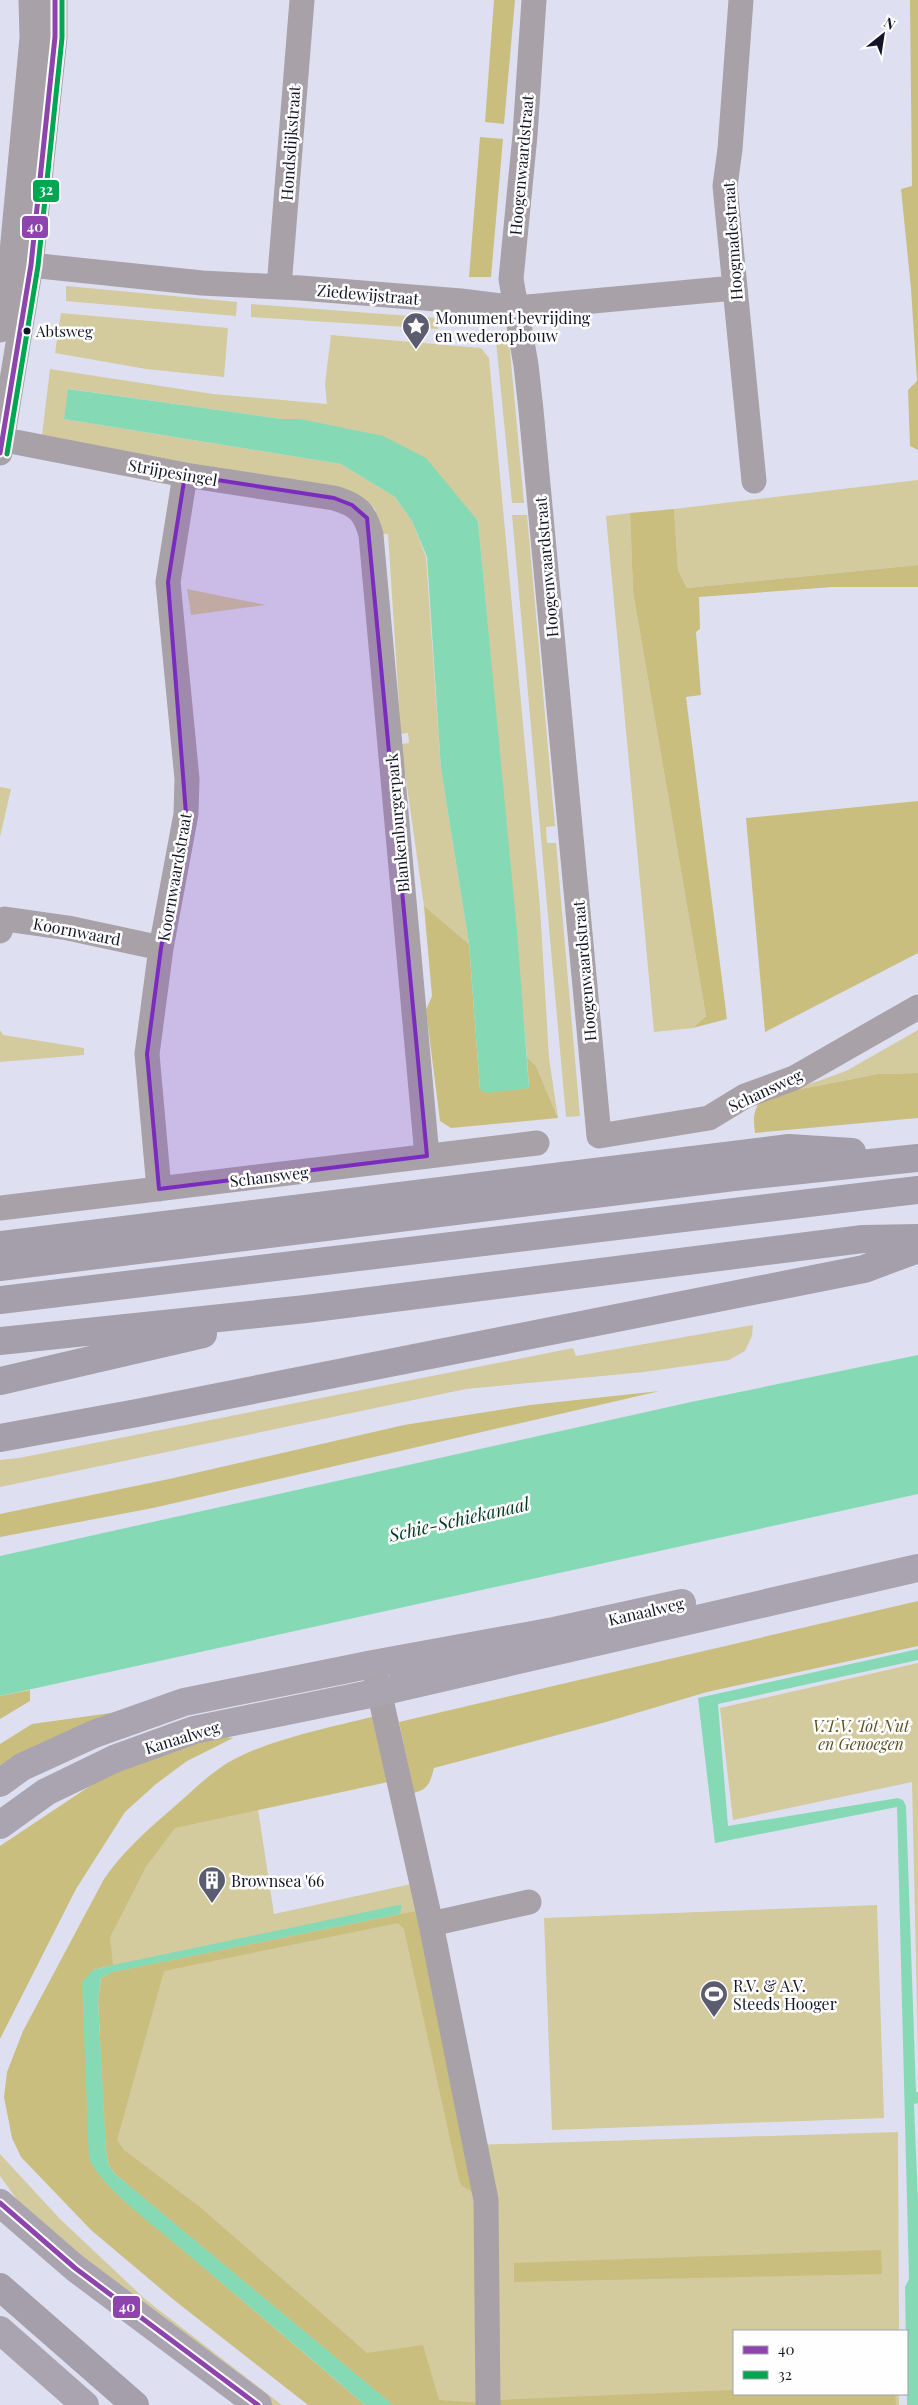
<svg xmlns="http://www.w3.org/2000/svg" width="918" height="2405" viewBox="0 0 918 2405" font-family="'Playfair Display',serif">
  <rect width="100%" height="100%" fill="#dee0f2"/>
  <!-- green -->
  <path fill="#d3ca9d" d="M 66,286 L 237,302 L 236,316 L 66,301 Z
    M 251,304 L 437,318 L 438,329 L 251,317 Z
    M 61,313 L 228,328 L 224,377 L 146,369 L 55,353 Z
    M 331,335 L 481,348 L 489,358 L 540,907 L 549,1058 L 558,1118 L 536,1066 L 527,1057 L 478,520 L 300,419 L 282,419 L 69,389 L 64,419 L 341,464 L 395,497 L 412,521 L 426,557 L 441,769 L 469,944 L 424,906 L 401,744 L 409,743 L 408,733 L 401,734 L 388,534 L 379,534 L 375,509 L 360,495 L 46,440 L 42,435 L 50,369 L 213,394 L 327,404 L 325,384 Z
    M 509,340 L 524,503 L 512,503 L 496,341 Z
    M 918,480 L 918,565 L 687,588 L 678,570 L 674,509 Z
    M 630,513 L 633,592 L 706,1016 L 693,1028 L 654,1032 L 606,516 Z
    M 512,515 L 527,515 L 555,826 L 546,827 L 547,843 L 556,843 L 580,1116 L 566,1117 Z
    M 187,589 L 266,605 L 191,615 Z
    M 0,787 L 11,789 L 0,837 Z
    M 0,1030 L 3,1035 L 84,1048 L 84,1055 L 0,1062 Z
    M 918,1030 L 918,1073 L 878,1074 L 790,1091 L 846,1071 Z
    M 753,1325 L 752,1336 L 745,1351 L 729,1360 L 644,1372 L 466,1389 L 0,1487 L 0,1460 L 19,1458 L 573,1348 L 576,1356 Z
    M 918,1663 L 918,2054 L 912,1782 L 733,1820 L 720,1708 Z
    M 258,1809 L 274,1914 L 416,1883 L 473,2145 L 898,2132 L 899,2331 L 734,2331 L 734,2394 L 899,2394 L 899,2405 L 379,2405 L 134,2199 L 92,2114 L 110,1938 L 146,1867 L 175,1827 Z
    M 877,1905 L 884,2118 L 552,2130 L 544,1918 Z
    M 0,2154 L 60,2219 L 146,2300 L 282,2405 L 269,2405 L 49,2232 L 18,2201 L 0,2176 Z"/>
  <!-- forest -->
  <path fill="#c9be7e" d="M 494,0 L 515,0 L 504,124 L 485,122 Z
    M 910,0 L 918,0 L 918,450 L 910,446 L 908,390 L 917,381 L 911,289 L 901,189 L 912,186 Z
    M 480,137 L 503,139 L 491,277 L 469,277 Z
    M 674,509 L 678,570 L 687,588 L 918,565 L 918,587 L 833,587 L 699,597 L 700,629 L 696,632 L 701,695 L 686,697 L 727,1019 L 693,1028 L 706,1016 L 633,592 L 630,513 Z
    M 918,801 L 918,953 L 765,1032 L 746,818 Z
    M 424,906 L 469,944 L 480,1089 L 529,1088 L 527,1057 L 536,1066 L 558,1118 L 451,1128 L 440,1121 L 426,1010 L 432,996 Z
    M 918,1073 L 918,1118 L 755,1133 C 753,1117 753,1108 765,1096 L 878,1074 Z
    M 660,1391 L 153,1508 L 0,1537 L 0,1514 L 169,1479 L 404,1425 L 530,1405 Z
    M 918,1601 L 918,1646 L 707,1692 L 606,1722 L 434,1768 C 430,1782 429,1789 414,1793 L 399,1722 Z
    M 30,1690 L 30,1701 L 0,1719 L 0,1696 Z
    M 139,1709 L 0,1789 L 0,1744 L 32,1724 Z
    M 379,1715 L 393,1781 L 175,1828 L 146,1867 L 110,1938 L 113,1965 L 93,1970 L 89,2159 L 147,2219 L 365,2405 L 308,2405 L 174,2300 L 91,2230 L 21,2157 L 12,2138 L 4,2097 L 7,2072 L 23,2031 L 104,1879 C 122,1853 144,1833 167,1813 C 185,1798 201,1781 220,1768 C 257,1741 334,1727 379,1715 Z
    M 208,1735 L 233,1738 L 187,1761 L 156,1784 L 125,1812 L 76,1889 L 0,2039 L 0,1846 L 96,1782 L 121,1769 Z
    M 417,1911 L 481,2197 L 462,2186 L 459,2180 L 404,1929 L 398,1923 L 164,1971 L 117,2140 L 124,2150 L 201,2208 L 367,2353 L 423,2345 L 439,2400 L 484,2403 L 484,2405 L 393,2405 L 115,2174 L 108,2164 L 106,2150 L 98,2001 L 101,1978 L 113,1972 Z
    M 881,2250 L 882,2274 L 514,2282 L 514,2263 Z
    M 734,2390 L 734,2394 L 895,2394 L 896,2405 L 499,2405 L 499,2400 Z"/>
  <!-- water -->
  <path fill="#85dab5" d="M 68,389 L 282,419 L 300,419 L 383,436 L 426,458 L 478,521 L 517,931 L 529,1088 L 486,1093 L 480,1089 L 469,944 L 441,769 L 427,557 L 412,521 L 395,497 L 341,464 L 64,419 Z
    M 918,1355 L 918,1494 L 0,1696 L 0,1556 L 691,1402 Z
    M 918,1649 L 918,1660 L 718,1704 L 728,1826 L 898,1798 L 903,1800 L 906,1806 L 916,2092 L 918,2092 L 918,2103 L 914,2104 L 918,2201 L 918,2405 L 907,2405 L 905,2287 L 909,2279 L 897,1807 L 715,1843 L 698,1698 Z
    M 399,1905 L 402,1905 L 400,1914 L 113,1972 L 101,1978 L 98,2001 L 106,2150 L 108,2164 L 115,2174 L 393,2405 L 365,2405 C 303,2352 241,2299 179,2247 C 152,2223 105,2191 89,2159 L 82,1982 L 93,1970 L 113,1965 Z"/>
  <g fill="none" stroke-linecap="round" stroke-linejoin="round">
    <!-- minor -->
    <path stroke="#a8a1a8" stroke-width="25" d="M 534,0 L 525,135 L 511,279 L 526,365 L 531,410 L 599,1136 L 709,1118 L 745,1096 L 794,1078 L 918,1007
      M 741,0 L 730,149 L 725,186 L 754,481
      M 11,263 L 202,283 L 301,288 L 461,301 L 517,308 L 734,288
      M 279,287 L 302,0
      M 0,330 L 11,263 L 32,38 L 31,0
      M 0,439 L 185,475 L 334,498 C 358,505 365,512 371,535 L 427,1156
      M 0,453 L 31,265 L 55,37 L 55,0
      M 0,931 L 5,919 L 68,928 L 161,948
      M 159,1189 L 147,1054 L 161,948 L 186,814 L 187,779 L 168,582 L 185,475
      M 0,1208 L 537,1143
      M 373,1664 L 431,1924 L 529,1902
      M 431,1924 L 486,2200 L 488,2405"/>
    <!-- major -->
    <path stroke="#a9a4af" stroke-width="28" d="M 0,1783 L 22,1767 L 94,1734 L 184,1702 L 373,1664 L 554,1631 L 682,1603
      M 0,1825 L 46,1792 L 114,1759 L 194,1730 L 380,1692 L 918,1568
      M 0,2203 L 75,2268 L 258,2405
      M 0,2330 L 85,2405"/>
    <!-- highway -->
    <path stroke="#a49fab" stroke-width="28" d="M 0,1245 L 789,1148 L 852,1152
      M 0,1267 L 734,1177 L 918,1158
      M 0,1300 L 918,1190
      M 0,1341 L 306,1309 L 863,1239 L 918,1238
      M 0,1381 L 203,1334
      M 0,1438 L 137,1413 L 864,1269 L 918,1249
      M 0,2287 L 135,2405"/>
    <!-- bus-1 casing -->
    <g stroke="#fefefe" stroke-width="9">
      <path id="bus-1" d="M 0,453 L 31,265 L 55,37 L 55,0
        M 0,2203 L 75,2268 L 258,2405"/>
    </g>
    <!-- bus-2 casing -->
    <g stroke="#fefefe" stroke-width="9">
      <path id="bus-2" d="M 7,454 L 38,266 L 62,38 L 62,0"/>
    </g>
    <!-- bus-1 -->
    <use href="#bus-1" stroke="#8e44ad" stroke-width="5"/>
    <!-- bus-2 -->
    <use href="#bus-2" stroke="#00a651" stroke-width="5"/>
  </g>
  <!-- marked area -->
  <path fill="#7b2cbf" fill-opacity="0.2" stroke="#7b2cbf" stroke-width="4" stroke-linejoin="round" d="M 185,475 L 334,498 L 352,505 L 367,518 L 427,1156 L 159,1189 L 147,1054 L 161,948 L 186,814 L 168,582 Z"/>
  <!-- icons -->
  <defs>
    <g id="sight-pin" transform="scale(1.4375)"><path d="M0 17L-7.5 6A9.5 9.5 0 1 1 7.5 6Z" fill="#5b5c6f" stroke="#fefefe"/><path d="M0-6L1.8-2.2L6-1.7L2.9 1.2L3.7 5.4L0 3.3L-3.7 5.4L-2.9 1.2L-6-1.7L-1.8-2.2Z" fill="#fff"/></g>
    <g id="building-pin" transform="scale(1.4375)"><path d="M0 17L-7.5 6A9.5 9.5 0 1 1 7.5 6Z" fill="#5b5c6f" stroke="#fefefe"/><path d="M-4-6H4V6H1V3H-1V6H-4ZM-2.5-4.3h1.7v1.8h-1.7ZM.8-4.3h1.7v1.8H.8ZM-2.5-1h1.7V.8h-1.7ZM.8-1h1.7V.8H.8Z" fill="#fff"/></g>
    <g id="stadium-pin" transform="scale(1.4375)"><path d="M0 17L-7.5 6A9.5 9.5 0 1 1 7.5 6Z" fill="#5b5c6f" stroke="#fefefe"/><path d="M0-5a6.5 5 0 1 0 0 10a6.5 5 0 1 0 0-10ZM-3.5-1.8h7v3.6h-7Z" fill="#fff"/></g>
  </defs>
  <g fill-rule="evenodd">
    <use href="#sight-pin" x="416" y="326"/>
    <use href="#building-pin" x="212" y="1880"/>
    <use href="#stadium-pin" x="714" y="1994"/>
  </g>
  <!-- markers -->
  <circle fill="#141528" stroke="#fefefe" stroke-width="2" cx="27" cy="331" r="4.5"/>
  <g text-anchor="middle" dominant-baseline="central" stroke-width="5" stroke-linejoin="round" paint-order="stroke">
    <!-- bus labels -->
    <g font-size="15" fill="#141528" stroke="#fefefe" text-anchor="start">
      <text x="36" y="331">Abtsweg</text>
    </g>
    <!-- street labels -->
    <g font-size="16" fill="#141528" stroke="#fefefe">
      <text transform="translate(290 143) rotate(-86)">Hondsdijkstraat</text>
      <text transform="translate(521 165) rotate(-85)">Hoogenwaardstraat</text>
      <text transform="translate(732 241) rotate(-94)">Hoogmadestraat</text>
      <text transform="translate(368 294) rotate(5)">Ziedewijstraat</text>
      <text transform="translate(173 472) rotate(10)">Strijpesingel</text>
      <text transform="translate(546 567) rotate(-95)">Hoogenwaardstraat</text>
      <text transform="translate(397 823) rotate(-95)">Blankenburgerpark</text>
      <text transform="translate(174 877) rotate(-80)">Koornwaardstraat</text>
      <text transform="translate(77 931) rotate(11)">Koornwaard</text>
      <text transform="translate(584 971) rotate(-95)">Hoogenwaardstraat</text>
      <text transform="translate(765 1090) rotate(-25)">Schansweg</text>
      <text transform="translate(269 1176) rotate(-7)">Schansweg</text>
      <text transform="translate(646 1611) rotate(-13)">Kanaalweg</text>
      <text transform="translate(182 1737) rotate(-17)">Kanaalweg</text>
    </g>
    <!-- poi labels -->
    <g font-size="16" fill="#141528" stroke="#fefefe" text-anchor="start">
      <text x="435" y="317">Monument bevrijding<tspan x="435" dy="18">en wederopbouw</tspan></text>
      <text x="231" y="1880">Brownsea '66</text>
      <text x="733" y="1985">R.V. &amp; A.V.<tspan x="733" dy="18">Steeds Hooger</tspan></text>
    </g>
    <!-- park labels -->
    <g font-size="16" font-style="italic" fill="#5b5222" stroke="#fefefe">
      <text x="861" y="1725">V.T.V. Tot Nut<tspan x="861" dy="18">en Genoegen</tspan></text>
    </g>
    <!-- water labels -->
    <g font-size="18" font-style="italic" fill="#013821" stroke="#fefefe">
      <text transform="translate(459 1519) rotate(-13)">Schie-Schiekanaal</text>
    </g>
  </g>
  <g stroke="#fefefe" stroke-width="2">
    <rect x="32" y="179" width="28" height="24" rx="5" fill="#00a651"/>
    <rect x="21" y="215" width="28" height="24" rx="5" fill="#8e44ad"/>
    <rect x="112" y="2295" width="29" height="24" rx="5" fill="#8e44ad"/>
  </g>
  <g font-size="14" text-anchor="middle" font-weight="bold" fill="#fff">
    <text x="46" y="195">32</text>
    <text x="35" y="232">40</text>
    <text x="127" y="2312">40</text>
  </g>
  <!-- legend -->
  <rect x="733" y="2330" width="175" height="65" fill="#fefefe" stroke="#a0a1a8"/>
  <rect x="743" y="2346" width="25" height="8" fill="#8e44ad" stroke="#a0a1a8"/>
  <text x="778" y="2355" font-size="15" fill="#141528">40</text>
  <rect x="743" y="2371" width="25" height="8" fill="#00a651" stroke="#a0a1a8"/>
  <text x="778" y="2380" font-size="15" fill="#141528">32</text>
  <!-- north arrow -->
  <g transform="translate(883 35) rotate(30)" stroke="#fefefe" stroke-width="4" paint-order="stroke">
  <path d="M0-4L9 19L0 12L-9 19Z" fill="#141528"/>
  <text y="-8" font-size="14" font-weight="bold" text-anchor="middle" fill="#141528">N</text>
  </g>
</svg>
